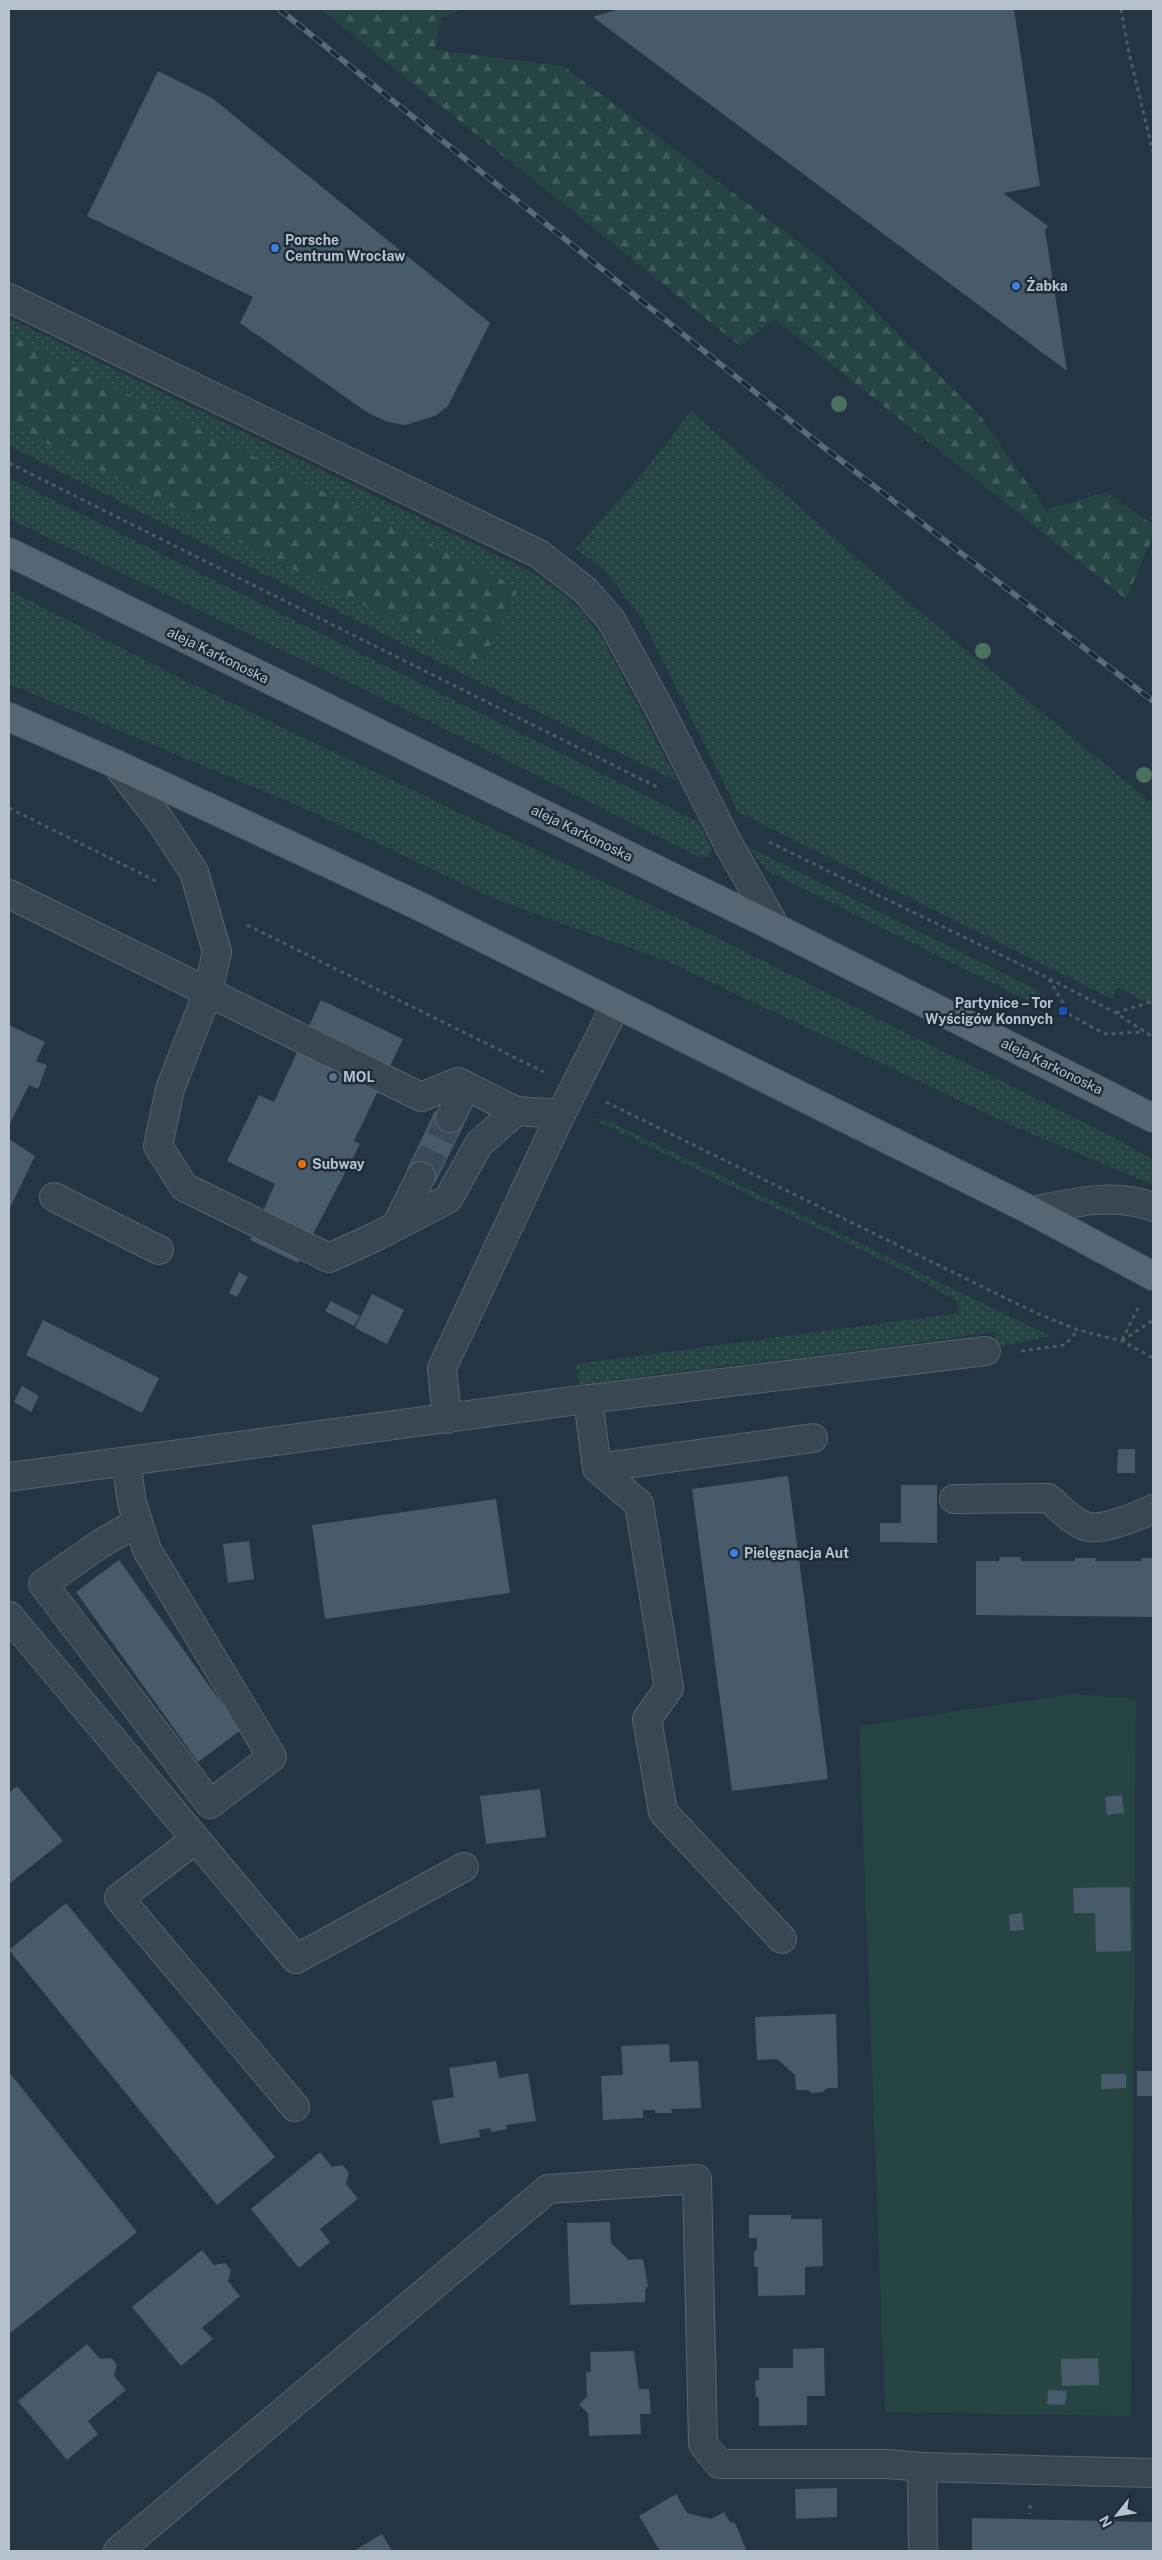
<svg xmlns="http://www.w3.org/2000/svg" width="1162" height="2560" viewBox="0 0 1162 2560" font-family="'Public Sans',sans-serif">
  <defs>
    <pattern id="grass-dots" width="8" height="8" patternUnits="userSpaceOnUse" patternTransform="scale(1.25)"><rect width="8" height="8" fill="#264444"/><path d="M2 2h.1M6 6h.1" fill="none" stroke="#435d5e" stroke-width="1.8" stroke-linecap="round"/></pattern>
    <pattern id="forest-firs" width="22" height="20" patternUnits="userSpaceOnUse" patternTransform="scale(1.25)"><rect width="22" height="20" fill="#264444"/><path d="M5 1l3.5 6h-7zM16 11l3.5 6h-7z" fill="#435d5e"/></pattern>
  </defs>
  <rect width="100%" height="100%" fill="#243544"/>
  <!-- grass -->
  <path fill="url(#grass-dots)" d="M 9,318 L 533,573 L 564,595 L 584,614 L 602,638 L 678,782 L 9,446 Z
    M 691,411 L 876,575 L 1153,804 L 1153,1006 L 1117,987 L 1112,999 L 738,812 L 643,621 L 607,573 L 576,549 L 646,469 Z
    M 9,478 L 698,822 L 712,849 L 708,857 L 701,858 L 413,713 L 9,519 Z
    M 9,590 L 178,677 L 682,920 L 1109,1135 L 1153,1159 L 1153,1185 L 1006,1123 L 669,962 L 492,898 L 315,813 L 9,684 Z
    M 747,846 L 1039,991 L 1043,1008 L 768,871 Z
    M 591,1118 L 611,1122 L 1050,1336 L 998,1347 L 994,1332 C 856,1353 717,1365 579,1385 L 576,1364 L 959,1313 L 956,1301 L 900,1269 Z"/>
  <!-- forest -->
  <path fill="url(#forest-firs)" d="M 320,9 L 463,9 L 441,18 L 435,50 L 563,66 L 826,262 L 981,417 L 1046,510 L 1107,492 L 1153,525 L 1153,536 L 1126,599 L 774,319 L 740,346 Z
    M 9,335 L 519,588 L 480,665 L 9,424 Z"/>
  <!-- garden -->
  <path fill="#264444" d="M 1072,1694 L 1136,1699 L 1131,2416 L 885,2412 L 859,1726 Z"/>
  <!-- building -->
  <path fill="#485b6a" d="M 619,9 L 1014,9 L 1040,186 L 1003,193 L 1048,226 L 1045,230 L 1067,371 L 593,17 Z
    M 158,71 L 212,98 L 490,323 L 448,406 L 435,416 L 405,425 L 388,422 L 368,413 L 240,323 L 253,297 L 87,216 Z
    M 321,1000 L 403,1039 L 354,1141 L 360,1144 L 298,1263 L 250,1240 L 275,1184 L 227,1161 L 259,1095 L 274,1102 Z
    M 9,1025 L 45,1042 L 36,1061 L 47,1065 L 38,1089 L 29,1085 L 9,1126 Z
    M 435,1111 L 464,1125 L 435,1183 L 407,1169 Z
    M 9,1139 L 35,1156 L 9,1210 Z
    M 239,1272 L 248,1277 L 237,1297 L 229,1293 Z
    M 372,1294 L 404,1310 L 387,1344 L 355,1328 Z
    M 331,1301 L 360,1316 L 354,1326 L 325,1311 Z
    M 43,1320 L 159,1378 L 142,1413 L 26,1355 Z
    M 22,1386 L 39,1396 L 31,1412 L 14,1402 Z
    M 1118,1449 L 1135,1449 L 1135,1473 L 1117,1473 Z
    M 788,1476 L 828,1779 L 732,1791 L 692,1489 Z
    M 901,1485 L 937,1485 L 937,1543 L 880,1542 L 880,1523 L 901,1523 Z
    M 496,1499 L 510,1593 L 325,1619 L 312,1525 Z
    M 249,1541 L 254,1579 L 228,1583 L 223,1544 Z
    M 1000,1557 L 1021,1557 L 1021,1561 L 1075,1561 L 1075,1558 L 1096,1558 L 1095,1561 L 1141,1561 L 1141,1558 L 1153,1558 L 1153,1617 L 976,1615 L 976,1561 L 999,1561 Z
    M 119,1560 L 241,1730 L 198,1762 L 76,1592 Z
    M 17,1786 L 63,1841 L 9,1884 L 9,1793 Z
    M 540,1789 L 546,1837 L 486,1844 L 480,1796 Z
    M 1122,1795 L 1124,1813 L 1107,1815 L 1105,1797 Z
    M 1130,1887 L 1131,1951 L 1096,1952 L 1095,1913 L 1074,1913 L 1073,1888 Z
    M 66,1903 L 275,2157 L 217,2205 L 9,1950 Z
    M 1022,1913 L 1024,1930 L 1010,1931 L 1009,1915 Z
    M 836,2014 L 838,2088 L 827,2088 L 823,2092 L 811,2093 L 808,2090 L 796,2090 L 795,2075 L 777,2059 L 757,2060 L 755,2017 Z
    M 669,2044 L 670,2062 L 698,2061 L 701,2108 L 671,2109 L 672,2113 L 655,2113 L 655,2110 L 643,2110 L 643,2118 L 603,2120 L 601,2076 L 623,2075 L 621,2046 Z
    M 496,2061 L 499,2078 L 528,2073 L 536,2121 L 506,2125 L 507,2129 L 491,2132 L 490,2128 L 479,2130 L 480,2137 L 440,2144 L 432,2101 L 454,2097 L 449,2068 Z
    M 1137,2071 L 1153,2071 L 1153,2096 L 1137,2096 Z
    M 9,2072 L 137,2232 L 9,2334 Z
    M 1101,2074 L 1126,2074 L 1126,2088 L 1101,2089 Z
    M 320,2152 L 332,2167 L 343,2165 L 349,2173 L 346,2184 L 358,2199 L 320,2229 L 330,2242 L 299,2268 L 251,2209 Z
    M 749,2215 L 791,2215 L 791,2219 L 822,2219 L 823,2266 L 805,2267 L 805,2295 L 758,2296 L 758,2267 L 754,2267 L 754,2251 L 757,2250 L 757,2238 L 749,2238 Z
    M 610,2222 L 611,2243 L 629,2260 L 643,2259 L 648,2286 L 645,2290 L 645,2302 L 570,2305 L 567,2223 Z
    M 202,2250 L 214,2265 L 225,2263 L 231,2270 L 228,2281 L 240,2296 L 202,2328 L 213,2339 L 181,2366 L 132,2307 Z
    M 87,2344 L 100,2359 L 112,2358 L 117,2365 L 114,2376 L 126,2390 L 88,2421 L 98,2434 L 67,2460 L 18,2401 Z
    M 824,2348 L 825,2396 L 807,2396 L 807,2425 L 759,2426 L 759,2397 L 756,2397 L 755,2381 L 759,2380 L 759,2368 L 793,2368 L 793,2349 Z
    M 634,2351 L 639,2389 L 649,2389 L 651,2414 L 640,2414 L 641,2434 L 589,2436 L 588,2413 L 579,2405 L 587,2396 L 586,2372 L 591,2372 L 590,2352 Z
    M 1098,2358 L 1099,2385 L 1062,2386 L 1061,2359 Z
    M 1048,2390 L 1067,2391 L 1065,2405 L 1047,2404 Z
    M 837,2488 L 837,2517 L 796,2519 L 795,2489 Z
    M 676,2494 L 687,2513 L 711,2519 L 724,2512 L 730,2522 L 735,2523 L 746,2549 L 742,2551 L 660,2551 L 639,2516 Z
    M 972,2518 L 1153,2522 L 1153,2551 L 972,2551 Z
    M 382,2534 L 392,2551 L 354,2551 Z"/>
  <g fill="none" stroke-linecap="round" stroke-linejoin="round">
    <!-- minor-tunnel -->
    <path stroke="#3a4a59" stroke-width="28" stroke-dasharray="28 14" stroke-linecap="butt" d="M 421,1176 L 450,1118"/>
    <!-- minor casing -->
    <g stroke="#576470" stroke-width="30">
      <path id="minor" d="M 9,298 L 539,554 L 585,590 L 611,620 L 658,706 L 730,847 L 776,928
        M 116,764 L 159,819 L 194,872 L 217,952 L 208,992 L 170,1089 L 158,1146 L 184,1187 L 329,1258 L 375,1237 L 448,1199 L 479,1144 L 516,1111 L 561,1114
        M 9,894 L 421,1097 L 458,1082 L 516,1111
        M 450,1118 L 466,1086
        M 54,1197 L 159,1250
        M 1032,1211 C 1073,1203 1112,1192 1153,1207
        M 397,1224 L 421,1176
        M 588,1399 L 597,1468 L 639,1504 L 669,1688 L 647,1719 L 663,1812 L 782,1939
        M 447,1419 L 442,1368 L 561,1114 L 616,1005
        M 126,1461 L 132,1503 L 147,1550 L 272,1757 L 210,1804 L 43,1584 L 100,1544 L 138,1522
        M 597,1468 L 813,1438
        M 9,1477 L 564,1402 L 986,1351
        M 954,1499 L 1048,1498 C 1059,1507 1071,1521 1085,1526 C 1101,1532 1138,1516 1153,1509
        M 9,1616 L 296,1959 L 464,1867
        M 196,1839 L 119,1898 L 295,2107
        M 118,2551 L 548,2189 L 697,2179 L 703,2444 L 719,2464 L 888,2464 L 922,2467
        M 923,2551 L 922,2467 L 1153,2473"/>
    </g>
    <!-- major casing -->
    <g stroke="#42505c" stroke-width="30">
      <path id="major" d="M 9,552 L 776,928 L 1153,1118
        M 9,717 L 116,764 L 417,905 L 1032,1211 L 1153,1276"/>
    </g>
    <!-- path -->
    <path stroke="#456060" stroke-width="3" stroke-dasharray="4 4" stroke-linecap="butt" d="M 1121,9 L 1129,53 L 1153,152
      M 9,463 L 659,788
      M 9,808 L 156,881
      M 769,842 L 1048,978 L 1116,1013 L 1153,1037
      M 247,925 L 544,1072
      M 1049,979 L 1070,1015 L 1105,1034 L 1144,1032
      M 1116,1013 L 1153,1001
      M 606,1102 L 1036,1313 L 1078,1330 L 1122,1341 L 1153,1358
      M 1122,1340 L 1138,1308
      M 1122,1341 L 1153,1320
      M 1021,1351 L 1065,1345 L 1078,1330
      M 1030,2505 L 1030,2514"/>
    <!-- minor -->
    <use href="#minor" stroke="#394753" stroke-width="28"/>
    <!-- major -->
    <use href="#major" stroke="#576673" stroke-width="28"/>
    <!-- rail casing -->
    <g stroke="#5a6b7a" stroke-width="5.5">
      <path id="rail" d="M 279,9 L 817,442 L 1153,701"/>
    </g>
    <!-- rail -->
    <use href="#rail" stroke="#1d2c38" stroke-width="4" stroke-dasharray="11" stroke-linecap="butt"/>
  </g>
  <!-- trees -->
  <g fill="#4b705d">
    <circle cx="839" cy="404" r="8"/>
    <circle cx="983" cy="651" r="8"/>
    <circle cx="1144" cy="775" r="8"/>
  </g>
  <!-- markers -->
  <g fill="#3f7fe0" stroke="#1d2c38" stroke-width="2">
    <circle cx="275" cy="248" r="5"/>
    <circle cx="1016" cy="286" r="5"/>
    <circle cx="734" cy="1553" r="5"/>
  </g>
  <rect fill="#1a4fb4" stroke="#1d2c38" stroke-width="2" x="1058" y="1006" width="10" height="10" rx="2.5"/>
  <circle fill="#5c6f8a" stroke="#1d2c38" stroke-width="2" cx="333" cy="1077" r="5"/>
  <circle fill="#e8710a" stroke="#1d2c38" stroke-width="2" cx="302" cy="1164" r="5"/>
  <g text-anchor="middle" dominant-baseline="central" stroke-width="5" stroke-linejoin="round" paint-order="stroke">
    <!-- poi labels -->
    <g font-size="14" font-weight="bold" fill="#b6c1cd" stroke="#1d2c38" text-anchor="start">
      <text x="285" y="240">Porsche<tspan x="285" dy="16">Centrum Wrocław</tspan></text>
      <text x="1026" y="286">Żabka</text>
      <text x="1053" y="1003" text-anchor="end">Partynice – Tor<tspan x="1053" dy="16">Wyścigów Konnych</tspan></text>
      <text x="343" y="1077">MOL</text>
      <text x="312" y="1164">Subway</text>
      <text x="744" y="1553">Pielęgnacja Aut</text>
    </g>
    <!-- street labels -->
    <g font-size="14" fill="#b6c1cd" stroke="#1d2c38">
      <text transform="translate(218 655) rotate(26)">aleja Karkonoska</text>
      <text transform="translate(582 833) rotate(26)">aleja Karkonoska</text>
      <text transform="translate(1052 1066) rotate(26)">aleja Karkonoska</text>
    </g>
  </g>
  <!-- border -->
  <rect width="1162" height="2560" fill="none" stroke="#b6c1cd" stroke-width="20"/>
  <!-- north arrow -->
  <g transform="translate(1117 2515) rotate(240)" stroke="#1d2c38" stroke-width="4" paint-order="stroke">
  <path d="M0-4L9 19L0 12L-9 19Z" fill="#b6c1cd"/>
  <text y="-8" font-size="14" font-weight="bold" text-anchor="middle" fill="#b6c1cd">N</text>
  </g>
</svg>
